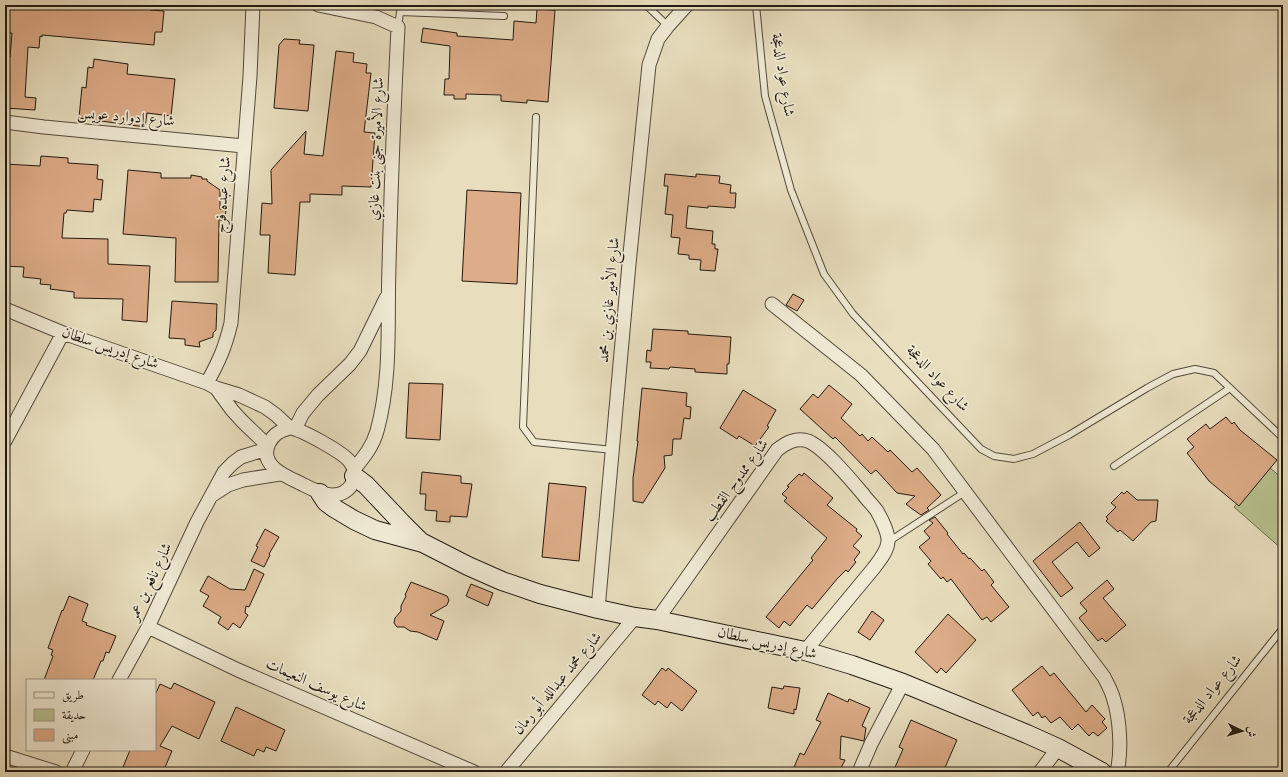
<svg xmlns="http://www.w3.org/2000/svg" width="1288" height="777" viewBox="0 0 1288 777" font-family="'Old Standard TT',Amiri,serif">
  <rect width="100%" height="100%" fill="#e8debe"/>
  <filter id="stains"><feTurbulence type="fractalNoise" baseFrequency=".005" numOctaves="4"/><feColorMatrix values="0 0 0 0 .2 0 0 0 0 .09 0 0 0 0 .02 0 0 0 .5 -.17"/></filter>
  <radialGradient id="worn" r=".72"><stop offset=".6" stop-color="#630" stop-opacity="0"/><stop offset="1" stop-color="#630" stop-opacity=".3"/></radialGradient>
  <!-- green -->
  <path fill="#b8c190" stroke="#6c6d50" d="M 1269,467 L 1283,479 L 1283,550 L 1234,507 Z"/>
  <!-- building -->
  <path fill="#ddac88" stroke="#211910" d="M 5,5 L 150,5 L 150,10 L 164,11 L 162,32 L 155,32 L 154,45 L 42,35 L 42,37 L 40,36 L 39,48 L 28,47 L 25,97 L 36,98 L 35,110 L 5,108 L 5,57 L 10,57 L 12,33 L 5,33 Z
    M 537,9 L 555,10 L 548,102 L 527,100 L 527,103 L 501,101 L 501,95 L 466,94 L 466,99 L 454,99 L 454,95 L 444,95 L 445,79 L 449,79 L 450,46 L 421,42 L 423,28 L 457,33 L 457,36 L 513,40 L 514,21 L 536,23 Z
    M 284,39 L 300,40 L 299,44 L 314,45 L 308,111 L 274,108 L 279,45 Z
    M 336,51 L 354,53 L 353,62 L 367,64 L 366,73 L 371,73 L 364,132 L 375,133 L 371,187 L 342,186 L 342,195 L 310,194 L 310,202 L 300,202 L 295,275 L 268,273 L 270,235 L 260,235 L 262,203 L 272,204 L 271,170 L 306,131 L 304,154 L 323,156 Z
    M 94,59 L 128,64 L 127,74 L 175,79 L 171,116 L 147,113 L 145,127 L 79,118 L 82,87 L 86,88 L 88,67 L 93,68 Z
    M 41,156 L 68,158 L 68,163 L 98,165 L 97,179 L 103,180 L 101,200 L 94,199 L 93,212 L 67,210 L 66,213 L 64,213 L 62,238 L 108,239 L 108,264 L 150,266 L 147,322 L 122,320 L 123,299 L 74,298 L 74,292 L 50,289 L 51,285 L 40,284 L 41,279 L 23,277 L 24,267 L 5,266 L 5,164 L 40,166 Z
    M 128,170 L 161,173 L 161,178 L 191,178 L 191,175 L 202,177 L 202,179 L 207,179 L 207,181 L 220,190 L 220,209 L 226,209 L 225,220 L 219,220 L 218,282 L 175,282 L 176,238 L 123,234 Z
    M 665,174 L 696,177 L 696,174 L 720,176 L 719,183 L 731,185 L 730,193 L 736,193 L 735,208 L 708,206 L 708,208 L 688,206 L 686,228 L 713,231 L 712,244 L 715,244 L 715,249 L 718,249 L 715,271 L 700,270 L 701,260 L 689,259 L 689,255 L 678,254 L 680,238 L 671,237 L 673,215 L 665,214 L 668,186 L 664,186 Z
    M 467,190 L 521,193 L 517,284 L 462,281 Z
    M 793,294 L 804,300 L 797,311 L 786,305 Z
    M 172,301 L 217,304 L 216,330 L 213,333 L 213,337 L 199,342 L 200,347 L 185,345 L 185,339 L 169,338 Z
    M 653,329 L 688,331 L 688,334 L 731,337 L 729,364 L 727,364 L 727,374 L 695,372 L 695,369 L 670,367 L 669,369 L 650,368 L 651,362 L 646,362 L 647,350 L 651,351 Z
    M 409,383 L 443,384 L 440,440 L 406,438 Z
    M 829,385 L 852,404 L 841,418 L 860,436 L 862,434 L 868,441 L 872,437 L 888,452 L 890,450 L 912,472 L 917,468 L 941,495 L 927,508 L 929,510 L 921,515 L 911,508 L 906,504 L 915,496 L 897,493 L 876,470 L 871,474 L 835,437 L 833,439 L 800,409 L 813,394 L 818,398 Z
    M 642,388 L 687,393 L 686,406 L 691,407 L 690,419 L 684,418 L 681,439 L 673,439 L 672,455 L 664,456 L 665,468 L 643,503 L 633,501 L 633,478 L 638,441 L 637,441 Z
    M 743,390 L 776,410 L 767,426 L 769,427 L 755,446 L 739,436 L 737,439 L 720,428 Z
    M 1226,417 L 1232,424 L 1234,422 L 1240,430 L 1277,460 L 1239,506 L 1209,481 L 1187,453 L 1194,447 L 1187,439 L 1206,424 L 1210,429 Z
    M 422,472 L 461,476 L 461,483 L 472,484 L 467,517 L 450,516 L 450,522 L 436,521 L 437,511 L 425,510 L 426,494 L 420,494 Z
    M 804,473 L 833,498 L 827,505 L 857,529 L 856,531 L 862,536 L 853,546 L 860,552 L 854,560 L 856,562 L 848,572 L 846,570 L 837,579 L 812,609 L 807,605 L 790,626 L 784,621 L 779,628 L 766,617 L 813,560 L 811,558 L 827,538 L 784,501 L 787,498 L 782,494 L 789,487 L 787,486 L 799,474 L 802,476 Z
    M 549,483 L 586,487 L 579,561 L 542,557 Z
    M 1127,491 L 1137,500 L 1158,500 L 1156,521 L 1151,522 L 1133,541 L 1120,530 L 1118,532 L 1106,521 L 1108,519 L 1106,517 L 1116,507 L 1111,503 L 1122,492 L 1124,494 Z
    M 935,517 L 948,533 L 947,534 L 963,554 L 964,553 L 969,559 L 970,558 L 982,571 L 984,569 L 994,582 L 991,585 L 1009,607 L 991,622 L 987,617 L 982,620 L 951,579 L 947,582 L 943,577 L 941,579 L 928,564 L 931,561 L 919,547 L 930,538 L 924,531 L 933,523 L 929,520 Z
    M 1080,522 L 1100,548 L 1089,557 L 1077,542 L 1052,562 L 1073,588 L 1061,597 L 1033,561 Z
    M 265,529 L 279,537 L 269,554 L 270,555 L 264,567 L 251,561 L 258,547 L 256,546 Z
    M 254,569 L 264,574 L 249,607 L 246,606 L 245,613 L 248,615 L 240,628 L 233,623 L 228,630 L 218,623 L 221,617 L 203,606 L 209,596 L 200,591 L 208,576 L 230,589 L 245,590 Z
    M 1107,580 L 1114,589 L 1103,598 L 1126,625 L 1106,642 L 1102,638 L 1098,641 L 1079,618 L 1087,611 L 1080,603 Z
    M 411,582 L 447,596 L 449,600 L 447,605 L 430,615 L 444,621 L 437,640 L 418,632 L 410,631 L 404,627 L 397,627 L 394,623 L 395,618 L 401,611 L 401,606 L 406,596 L 405,595 Z
    M 471,584 L 493,593 L 488,606 L 466,596 Z
    M 69,596 L 88,604 L 82,621 L 87,623 L 86,625 L 116,636 L 109,653 L 106,652 L 103,661 L 101,661 L 93,680 L 44,680 L 53,656 L 51,655 L 53,650 L 48,648 L 62,610 L 63,611 Z
    M 872,611 L 884,620 L 870,640 L 858,632 Z
    M 948,614 L 976,640 L 946,673 L 941,668 L 937,673 L 915,652 Z
    M 1042,666 L 1050,676 L 1054,673 L 1086,712 L 1092,705 L 1105,719 L 1102,722 L 1107,728 L 1098,736 L 1093,732 L 1089,736 L 1078,724 L 1072,730 L 1060,717 L 1051,723 L 1045,716 L 1042,718 L 1038,712 L 1033,716 L 1012,690 Z
    M 662,668 L 666,671 L 668,668 L 697,691 L 682,711 L 671,702 L 667,708 L 658,701 L 655,705 L 642,695 Z
    M 174,683 L 215,702 L 199,739 L 172,726 L 160,746 L 172,751 L 163,772 L 121,772 L 130,750 L 155,750 L 155,695 L 160,684 L 171,689 Z
    M 784,686 L 800,688 L 796,710 L 794,709 L 794,714 L 768,708 L 772,687 L 783,689 Z
    M 828,693 L 848,702 L 849,699 L 870,708 L 862,726 L 866,728 L 864,741 L 841,736 L 840,759 L 845,760 L 839,772 L 792,772 L 800,753 L 804,755 L 821,722 L 816,720 Z
    M 236,707 L 285,730 L 276,751 L 266,747 L 264,752 L 257,749 L 254,756 L 221,741 Z
    M 911,720 L 957,740 L 943,772 L 893,772 L 903,749 L 899,747 Z"/>
  <g fill="none" stroke-linecap="round" stroke-linejoin="round">
    <!-- lane casing -->
    <g stroke="#534a3c" stroke-width="8">
      <path id="lane" d="M 646,5 L 668,26
        M 756,5 L 765,96 L 791,190 L 824,274 L 853,314 L 981,449 L 994,456 L 1014,459 L 1033,454 L 1069,435 L 1147,388 L 1173,374 L 1195,369 L 1214,373 L 1283,438
        M 400,12 L 504,16
        M 398,27 L 401,5
        M 536,117 L 523,427 L 534,442 L 613,450
        M 1114,466 L 1230,388
        M 888,542 L 965,492
        M 1168,772 L 1283,628"/>
    </g>
    <!-- street casing -->
    <g stroke="#534a3c" stroke-width="15">
      <path id="street" d="M 318,5 L 376,17 L 398,27 C 394,106 391,186 389,266 C 387,321 392,377 377,431 C 373,446 364,457 354,469
        M 5,122 L 44,127 L 244,146
        M 772,304 L 861,375 L 933,449 L 1104,677 C 1107,683 1111,690 1113,697 C 1120,718 1122,750 1117,772
        M 5,309 L 63,333 L 207,383 L 216,388 L 239,395 L 265,407 L 276,415 L 290,428
        M 207,383 C 219,361 225,348 231,323 L 250,76 L 253,5
        M 216,388 L 232,410 L 242,421 L 268,446
        M 290,428 C 301,429 344,453 350,462 C 362,477 349,496 331,495 C 320,494 310,488 300,483 C 285,476 258,465 269,443 C 274,434 279,431 290,428 Z
        M 295,429 L 303,413 L 318,395 L 350,364 L 360,351 L 386,298
        M 5,441 L 63,333
        M 211,496 L 228,485 L 243,480 L 280,474
        M 598,609 L 629,264 L 649,65 L 658,39 L 668,26 L 687,5
        M 657,620 L 777,450 C 786,443 796,437 808,441 C 825,448 851,480 863,494 C 867,500 873,505 877,511 C 881,518 889,534 888,542 C 887,552 879,561 873,569 L 805,651
        M 148,627 L 238,670 L 474,772
        M 119,680 L 148,627 L 197,522 L 224,472 L 233,463 L 241,457 L 267,449
        M 5,756 L 56,772
        M 72,772 L 83,750
        M 506,772 L 635,617
        M 859,772 L 871,744 L 903,683
        M 1040,772 L 1058,748"/>
    </g>
    <!-- secondary casing -->
    <g stroke="#211910" stroke-width="20">
      <path id="secondary" d="M 354,476 L 366,485 L 401,522 L 422,543
        M 320,493 L 326,502 L 334,508 L 354,520 L 375,530 L 423,543 L 468,566 L 502,581 L 540,594 L 598,609 L 635,617 L 657,620 L 805,651 L 852,665 L 903,683 L 1027,734 L 1058,748 L 1102,772"/>
    </g>
    <!-- lane -->
    <use href="#lane" stroke="#f0ead5" stroke-width="6"/>
    <!-- street -->
    <use href="#street" stroke="#f0ead5" stroke-width="13"/>
    <!-- secondary -->
    <use href="#secondary" stroke="#f0ead5" stroke-width="18"/>
  </g>
  <g text-anchor="middle" dominant-baseline="central" stroke-width="3.5" stroke-linejoin="round" paint-order="stroke">
    <!-- street labels -->
    <g font-size="15" fill="#211910" stroke="#f0ead5">
      <text transform="translate(782 75) rotate(81)">شارع عواد الدعجة</text>
      <text transform="translate(126 118) rotate(5)">شارع إدوارد عويس</text>
      <text transform="translate(377 149) rotate(-88)">شارع الأميرة جنى بنت غازي</text>
      <text transform="translate(224 195) rotate(-86)">شارع عبده فرج</text>
      <text transform="translate(610 300) rotate(-85)">شارع الأمير غازي بن محمد</text>
      <text transform="translate(110 349) rotate(19)">شارع إدريس سلطان</text>
      <text transform="translate(937 379) rotate(47)">شارع عواد الدعجة</text>
      <text transform="translate(737 481) rotate(-54)">شارع ممدوح القطب</text>
      <text transform="translate(151 582) rotate(-65)">شارع نافع بن عمر</text>
      <text transform="translate(767 644) rotate(13)">شارع إدريس سلطان</text>
      <text transform="translate(558 684) rotate(-50)">شارع محمد عبدالله أبو رمان</text>
      <text transform="translate(316 686) rotate(24)">شارع يوسف النعيمات</text>
      <text transform="translate(1213 690) rotate(-51)">شارع عواد الدعجة</text>
    </g>
  </g>
  <!-- margin -->
  <rect width="1288" height="777" fill="none" stroke="#e8debe" stroke-width="20"/>
  <rect x="6" y="6" width="1276" height="765" fill="none" stroke="#211910" stroke-width="2"/>
  <rect x="10" y="10" width="1268" height="757" fill="none" stroke="#211910"/>
  <!-- legend -->
  <rect x="26" y="679" width="130" height="72" fill="#f0ead5" stroke="#9d9686"/>
  <rect x="34" y="692" width="20" height="6" fill="#f0ead5" stroke="#9d9686"/>
  <text x="62" y="699" font-size="12" fill="#211910">طريق</text>
  <rect x="34" y="709" width="20" height="12" fill="#b8c190" stroke="#9d9686"/>
  <text x="62" y="719" font-size="12" fill="#211910">حديقة</text>
  <rect x="34" y="729" width="20" height="12" fill="#ddac88" stroke="#9d9686"/>
  <text x="62" y="739" font-size="12" fill="#211910">مبنى</text>
  <!-- north arrow -->
  <g transform="translate(1242 731) rotate(95)" stroke="#f0ead5" stroke-width="3" paint-order="stroke">
  <path d="M0-3L7 15L0 10L-7 15Z" fill="#211910"/>
  <text y="-6" font-size="11" font-weight="bold" text-anchor="middle" fill="#211910">ش</text>
  </g>
  <rect width="100%" height="100%" filter="url(#stains)"/>
  <rect width="100%" height="100%" fill="url(#worn)"/>
</svg>
